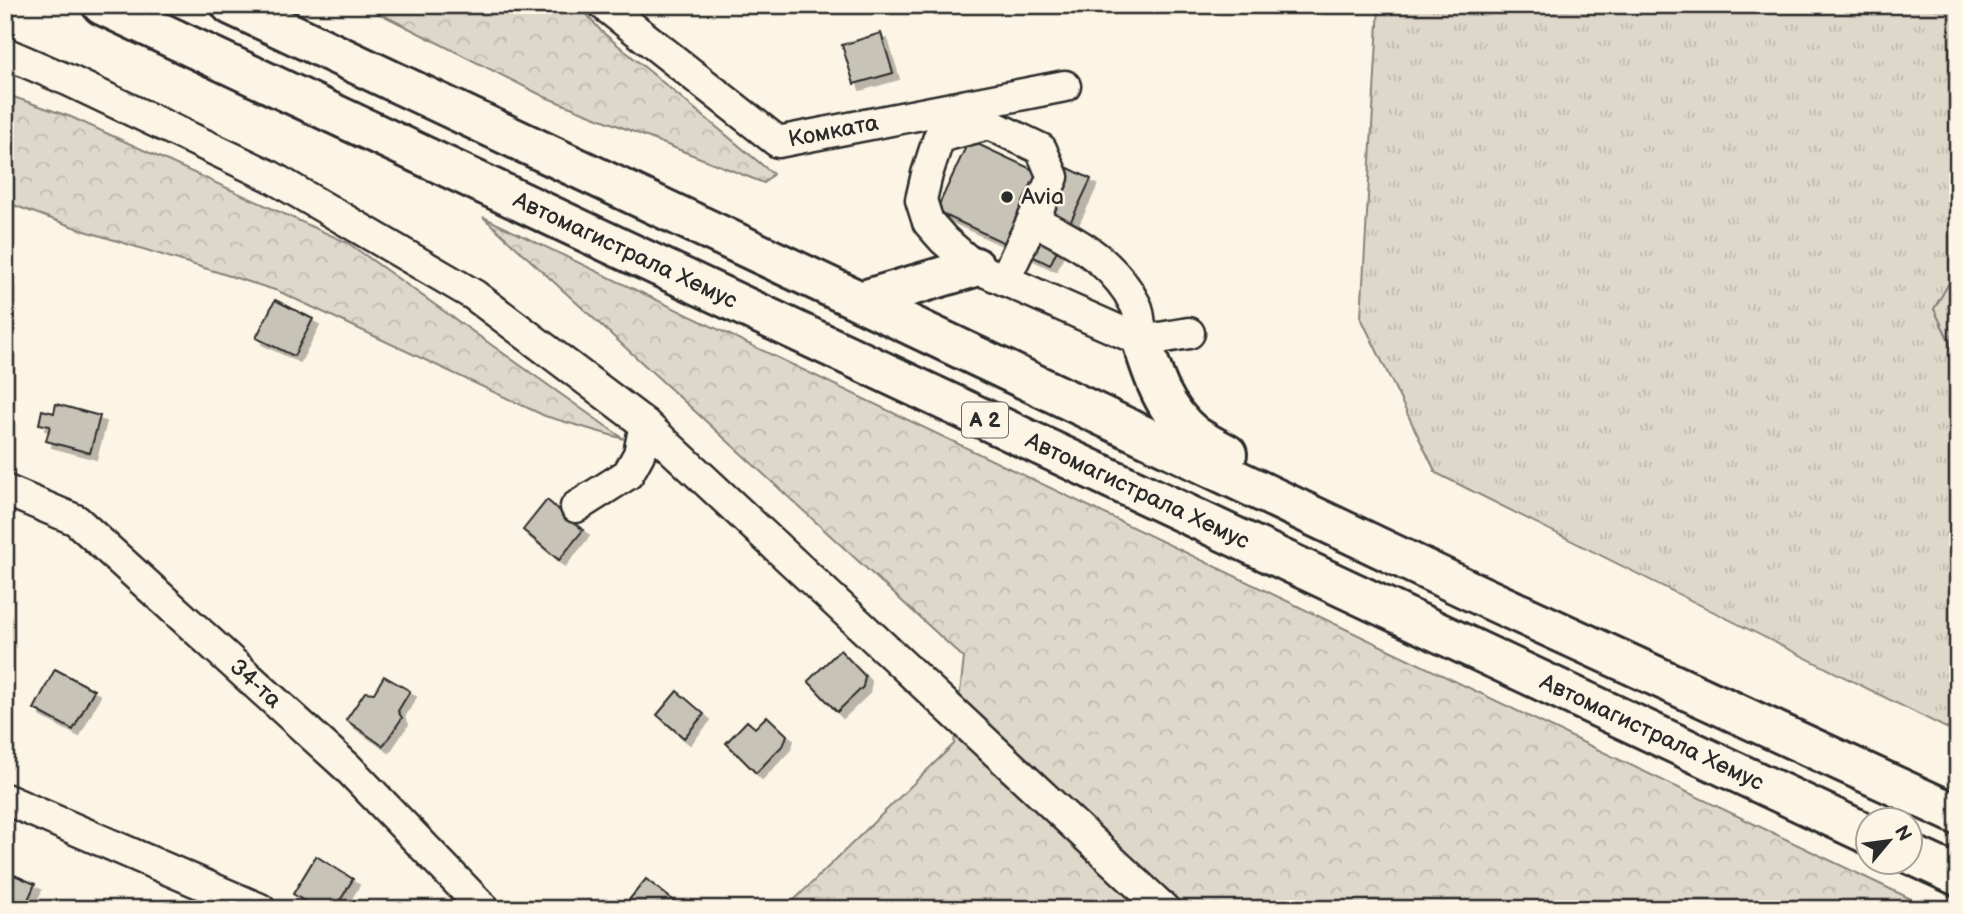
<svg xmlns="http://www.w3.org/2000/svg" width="1963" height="914" viewBox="0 0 1963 914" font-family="'Balsamiq Sans',sans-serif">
  <defs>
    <pattern id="grass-tufts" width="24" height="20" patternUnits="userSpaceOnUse" patternTransform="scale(1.75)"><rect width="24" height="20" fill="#ded8ca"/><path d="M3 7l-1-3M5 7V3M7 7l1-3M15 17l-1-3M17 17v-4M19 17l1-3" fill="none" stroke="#bfbaae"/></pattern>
    <pattern id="forest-crowns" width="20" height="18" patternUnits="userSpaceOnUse" patternTransform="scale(1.75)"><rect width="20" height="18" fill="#ded8ca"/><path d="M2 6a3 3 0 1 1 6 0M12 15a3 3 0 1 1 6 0" fill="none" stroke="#bfbaae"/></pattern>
    <filter id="shadow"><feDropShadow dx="6" dy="6" stdDeviation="0" flood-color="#0004"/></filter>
  </defs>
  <rect width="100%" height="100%" fill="#fcf5e5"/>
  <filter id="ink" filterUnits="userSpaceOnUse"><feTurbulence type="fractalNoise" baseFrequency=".0143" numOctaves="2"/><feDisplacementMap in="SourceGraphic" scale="14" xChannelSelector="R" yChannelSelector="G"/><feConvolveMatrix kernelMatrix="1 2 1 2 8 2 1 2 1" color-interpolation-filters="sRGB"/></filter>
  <g filter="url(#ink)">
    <!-- grass -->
    <path fill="url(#grass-tufts)" stroke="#84827a" stroke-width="2" d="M 1379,5 L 1958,5 L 1958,268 L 1934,309 L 1958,359 L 1958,734 L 1436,473 L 1361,318 Z"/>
    <!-- forest -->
    <path fill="url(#forest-crowns)" stroke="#84827a" stroke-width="2" d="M 363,5 L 579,5 L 601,31 L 773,174 L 764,183 L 545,97 Z
      M 5,94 L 71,117 L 348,243 L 624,439 L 545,416 L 278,291 L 82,230 L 5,202 Z
      M 483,217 L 1932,909 L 785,909 L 954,744 L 964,658 Z
      M 1958,268 L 1958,359 L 1934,309 Z"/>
    <!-- building -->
    <path fill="#c8c3b7" stroke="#2b2b2b" stroke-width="2" filter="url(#shadow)" d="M 881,33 L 893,73 L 854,84 L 842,45 Z
      M 969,140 L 1044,175 L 1011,246 L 936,211 Z
      M 1052,160 L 1091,179 L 1050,265 L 1011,246 Z
      M 275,300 L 313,319 L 294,356 L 256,338 Z
      M 56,404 L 100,416 L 90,453 L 46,441 L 50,426 L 39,424 L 42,410 L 54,413 Z
      M 547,500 L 583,530 L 559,560 L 523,530 Z
      M 840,650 L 865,676 L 863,687 L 837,712 L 808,681 Z
      M 55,669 L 94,690 L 73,730 L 34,709 Z
      M 384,676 L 410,691 L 398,711 L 402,718 L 383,746 L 346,720 L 365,692 L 374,693 Z
      M 677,691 L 704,714 L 684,738 L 657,715 Z
      M 767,716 L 787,735 L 784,744 L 756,773 L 726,743 L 747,721 L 755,728 Z
      M 316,856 L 353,879 L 335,909 L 317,909 L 293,894 Z
      M 5,871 L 35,884 L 24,909 L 5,909 Z
      M 646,879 L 674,901 L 668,909 L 628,909 L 624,906 Z"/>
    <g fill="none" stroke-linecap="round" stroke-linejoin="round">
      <!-- minor casing -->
      <g stroke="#2b2b2b" stroke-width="35">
        <g id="minor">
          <path id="s1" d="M 604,5 L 778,142 L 1065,86"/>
          <path d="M 5,53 L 70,81 L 270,176 L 474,295 L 645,424 L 1164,909"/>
          <path d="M 1033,220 C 1072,240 1104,255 1129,293 C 1131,298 1135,303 1137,308 C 1140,318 1140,330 1142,341"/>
          <path d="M 1005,279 L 1053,177 L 1041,149 L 989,124 L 939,137 L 927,174 L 921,200 L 928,222 L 944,240 L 975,267 L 1142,341 L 1189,333"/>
          <path id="s2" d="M 5,490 L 76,520 L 347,767 L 484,909"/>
          <path d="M 576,507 L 628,474 L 639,454 L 645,424"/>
          <path d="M 5,799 L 260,909"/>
        </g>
      </g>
      <!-- highway casing -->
      <g stroke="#2b2b2b" stroke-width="44">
        <g id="highway">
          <path id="s3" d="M 102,5 L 1868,834"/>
          <path d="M 231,5 L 860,301 L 1473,592 L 1958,815"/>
          <path d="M 860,301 L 975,267"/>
          <path d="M 1142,341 C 1153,376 1164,411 1194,435 C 1204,442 1216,448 1227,454"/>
          <path d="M 1910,854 L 1958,876"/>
        </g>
      </g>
      <!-- minor -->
      <use href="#minor" stroke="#fcf5e5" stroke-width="30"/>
      <!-- highway -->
      <use href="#highway" stroke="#fcf5e5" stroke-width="38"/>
    </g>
  </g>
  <!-- markers -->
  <circle fill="#2b2b2b" stroke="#fcf5e5" stroke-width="2.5" cx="1007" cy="197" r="7"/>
  <g text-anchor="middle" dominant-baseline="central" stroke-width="5" stroke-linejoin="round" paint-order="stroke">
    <!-- shield labels -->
    <rect fill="#fcf5e5" stroke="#6a6863" stroke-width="2" x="962" y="402.5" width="46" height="35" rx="5"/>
    <g font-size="21" font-weight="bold" fill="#2b2b2b">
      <text x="985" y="420">A 2</text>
    </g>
    <!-- street labels -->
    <g font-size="23" fill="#2b2b2b" stroke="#fcf5e5">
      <text stroke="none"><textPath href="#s1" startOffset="278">Комката</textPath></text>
      <text stroke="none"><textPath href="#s3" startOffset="578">Автомагистрала Хемус</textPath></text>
      <text stroke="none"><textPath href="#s3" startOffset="1144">Автомагистрала Хемус</textPath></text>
      <text stroke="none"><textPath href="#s2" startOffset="320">34-та</textPath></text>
      <text stroke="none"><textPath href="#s3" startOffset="1712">Автомагистрала Хемус</textPath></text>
    </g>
    <!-- poi labels -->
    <g font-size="23" fill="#2b2b2b" stroke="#fcf5e5" text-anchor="start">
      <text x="1021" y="197">Avia</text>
    </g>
  </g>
  <!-- margin -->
  <rect width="1963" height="914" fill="none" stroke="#fcf5e5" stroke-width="28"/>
  <rect x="14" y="14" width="1935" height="886" fill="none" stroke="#2b2b2b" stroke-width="2.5" filter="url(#ink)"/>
  <!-- north arrow -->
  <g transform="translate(1889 841) rotate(61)"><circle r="33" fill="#fcf5e5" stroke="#a8a49b" stroke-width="2"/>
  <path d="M0-5L12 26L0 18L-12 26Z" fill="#2b2b2b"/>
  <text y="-10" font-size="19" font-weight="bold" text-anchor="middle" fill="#2b2b2b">N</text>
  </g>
</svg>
